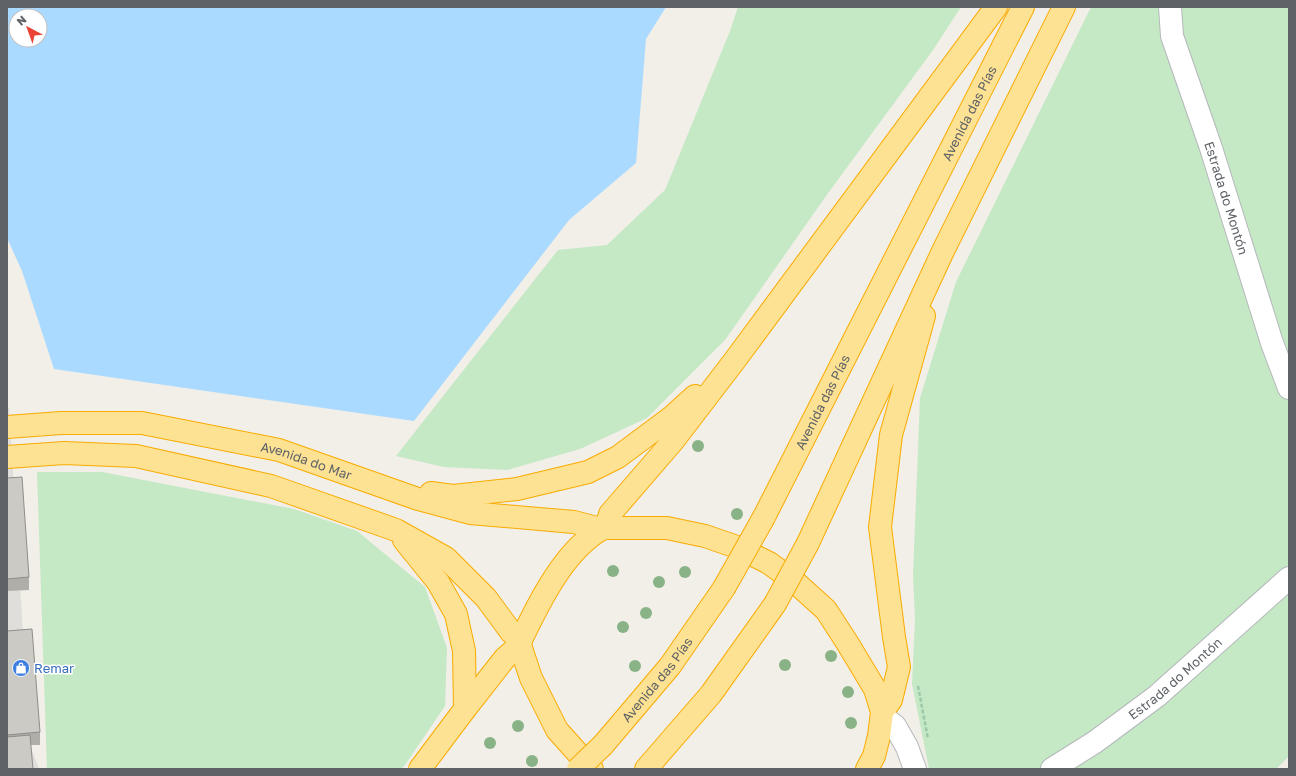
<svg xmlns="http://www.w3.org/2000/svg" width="1296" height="776" viewBox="0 0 1296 776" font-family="'Golos Text',sans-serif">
  <rect width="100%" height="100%" fill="#f1efe8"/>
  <!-- industrial -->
  <path fill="#e0deda" d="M 7,408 L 9,408 L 30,745 L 39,769 L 7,769 Z"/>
  <!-- green -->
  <path fill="#c5e8c5" d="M 738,7 L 961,7 L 933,50 L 826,196 L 725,340 L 647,418 L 580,449 L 507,470 L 444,467 L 396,456 L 558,250 L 607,245 L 665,190 L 730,31 Z
    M 1091,7 L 1289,7 L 1289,756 L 1276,769 L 929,769 L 912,684 L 915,619 L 913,576 L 920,398 L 956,282 Z
    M 37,472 L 102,472 L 294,509 L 357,531 L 425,587 L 447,648 L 445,706 L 405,765 L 401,769 L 47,769 Z"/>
  <!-- water -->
  <path fill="#aadaff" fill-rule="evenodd" d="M 7,7 L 666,7 L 646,39 L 636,163 L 569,220 L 414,421 L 54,369 L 22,271 L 7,238 ZM 16,16 L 40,16 L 40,40 L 16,40 Z"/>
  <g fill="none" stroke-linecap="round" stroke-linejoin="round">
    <!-- minor casing -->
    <g stroke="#b5b8bc" stroke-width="24">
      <g id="minor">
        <path id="s1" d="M 1170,7 L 1172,36 L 1211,148 L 1272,343 L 1289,388"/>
        <path d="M 882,716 L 895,726 L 907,747 L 915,769"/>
        <path id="s2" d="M 1052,769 L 1095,742 L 1157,696 L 1289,578"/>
      </g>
    </g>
    <!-- highway casing -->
    <g stroke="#f9ab00" stroke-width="24">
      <g id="highway">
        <path id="s3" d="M 7,427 L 61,423 L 142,423 L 279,450 L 418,499 L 470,513 L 574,522 L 601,529"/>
        <path d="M 7,457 L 64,453 L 136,456 L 271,486 L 396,530 L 446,558 L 486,598 L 511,632 L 521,640"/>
        <path d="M 431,493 L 453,496 L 517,489 L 588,472 L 618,457 L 673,416 L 695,396"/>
        <path id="s4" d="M 764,517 L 1023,7"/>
        <path d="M 606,528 L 610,514 L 673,441 L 735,360 L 996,7"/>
        <path d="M 404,540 L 438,582 L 456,614 L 464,651 L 465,709 L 420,769"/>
        <path d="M 808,543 L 943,251 L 1064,7"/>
        <path d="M 465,709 L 505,658 L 520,645"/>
        <path d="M 882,712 L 891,700 L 899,667 L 894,637 L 880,527 L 891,435 L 924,316"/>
        <path id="s5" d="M 603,745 L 670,666 L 724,588"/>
        <path d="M 592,769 L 557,730 L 531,678 L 520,645 L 521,640 C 537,606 560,560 590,537 C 595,533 600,529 606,528 L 667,528 L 705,536 L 737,547 L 769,563 L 795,582 L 826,610 L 848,644 L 875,689 L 882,712 L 879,736 L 874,756 L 867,769"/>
        <path d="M 646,769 L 711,694 L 775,604"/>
      </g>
    </g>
    <!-- path -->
    <path stroke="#9cc7a9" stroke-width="2.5" stroke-dasharray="4 2" stroke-linecap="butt" d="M 918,686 L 928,739"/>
    <!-- minor -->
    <use href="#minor" stroke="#fff" stroke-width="22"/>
    <!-- highway -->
    <use href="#highway" stroke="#fde293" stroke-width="22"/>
    <!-- highway-bridge casing -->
    <g stroke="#f9ab00" stroke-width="24" stroke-linecap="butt">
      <path id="highway-bridge" d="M 724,588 L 764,517
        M 775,604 L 808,543
        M 578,769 L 603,745"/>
    </g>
    <!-- highway-bridge -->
    <use href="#highway-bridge" stroke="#fde293" stroke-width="22"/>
  </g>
  <!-- trees -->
  <g fill="#89b387">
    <circle cx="698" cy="446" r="6"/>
    <circle cx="737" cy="514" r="6"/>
    <circle cx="613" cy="571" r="6"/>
    <circle cx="685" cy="572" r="6"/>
    <circle cx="659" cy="582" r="6"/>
    <circle cx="646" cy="613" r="6"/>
    <circle cx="623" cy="627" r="6"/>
    <circle cx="831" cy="656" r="6"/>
    <circle cx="785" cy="665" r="6"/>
    <circle cx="635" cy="666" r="6"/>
    <circle cx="848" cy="692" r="6"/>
    <circle cx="851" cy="723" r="6"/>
    <circle cx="518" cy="726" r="6"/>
    <circle cx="490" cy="743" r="6"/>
    <circle cx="532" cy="761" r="6"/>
  </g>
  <!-- wall -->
  <path fill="#afaea9" d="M 7,478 L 29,577 L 29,590 L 7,591 Z
    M 7,631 L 40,732 L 40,745 L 31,745 L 7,769 Z"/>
  <!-- building -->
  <path fill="#cccac5" stroke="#8f8d8a" d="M 22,477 L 29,577 L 7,579 L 7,478 Z
    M 32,629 L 40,732 L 7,735 L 7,631 Z
    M 30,735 L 33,769 L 7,769 L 7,737 Z"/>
  <!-- icons -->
  <defs>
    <g id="shop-disc" transform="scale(0.9)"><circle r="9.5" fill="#3f7fe0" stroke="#fff"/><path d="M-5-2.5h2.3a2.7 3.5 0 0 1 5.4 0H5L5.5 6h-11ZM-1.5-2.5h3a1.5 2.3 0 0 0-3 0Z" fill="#fff"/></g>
  </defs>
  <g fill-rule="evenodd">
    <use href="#shop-disc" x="21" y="668"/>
  </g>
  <g text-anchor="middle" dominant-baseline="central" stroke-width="3" stroke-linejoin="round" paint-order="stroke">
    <!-- street labels -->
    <g font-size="13" fill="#5f6368" stroke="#fff">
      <text stroke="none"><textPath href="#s4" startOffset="453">Avenida das Pías</textPath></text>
      <text stroke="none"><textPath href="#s1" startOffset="200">Estrada do Montón</textPath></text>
      <text stroke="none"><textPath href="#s4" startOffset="129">Avenida das Pías</textPath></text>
      <text stroke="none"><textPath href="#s3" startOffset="304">Avenida do Mar</textPath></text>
      <text stroke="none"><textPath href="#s2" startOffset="153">Estrada do Montón</textPath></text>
      <text stroke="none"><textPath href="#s5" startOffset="85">Avenida das Pías</textPath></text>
    </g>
    <!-- shop labels -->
    <g font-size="13" fill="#366cbe" stroke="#fff" text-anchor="start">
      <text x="34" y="668">Remar</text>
    </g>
  </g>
  <!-- border -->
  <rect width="1296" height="776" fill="none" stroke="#5f6368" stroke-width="16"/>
  <!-- north arrow -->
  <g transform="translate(28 28) rotate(319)"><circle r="19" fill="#ffffff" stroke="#bfc1c3"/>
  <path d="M0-3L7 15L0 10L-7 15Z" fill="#ea4335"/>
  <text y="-6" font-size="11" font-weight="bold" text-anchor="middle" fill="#5f6368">N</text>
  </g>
</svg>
